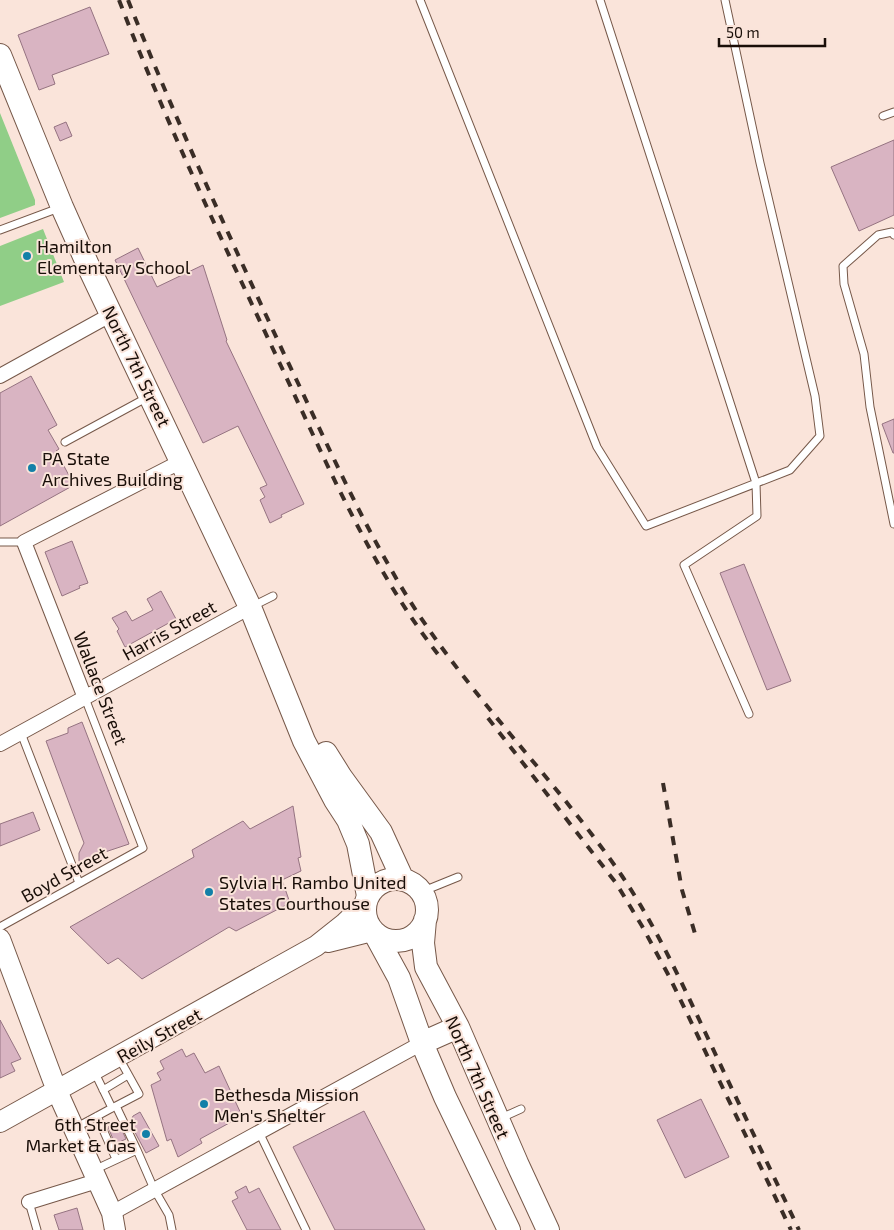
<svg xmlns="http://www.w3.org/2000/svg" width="894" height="1230" viewBox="0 0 894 1230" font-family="'Exo 2',sans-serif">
  <rect width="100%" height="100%" fill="#fae4da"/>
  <!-- green -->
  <path fill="#90ce87" d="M 0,113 L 35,200 L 35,205 L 0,218 Z
    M 43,229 L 64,282 L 0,306 L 0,246 Z"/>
  <!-- building -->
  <path fill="#d9b4c2" stroke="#957381" d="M 90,7 L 109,54 L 52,75 L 55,84 L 39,90 L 18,35 Z
    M 66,122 L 72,136 L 60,141 L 54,127 Z
    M 894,140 L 894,215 L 859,231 L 831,167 Z
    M 138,248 L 157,287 L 203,265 L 227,340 L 226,341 L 304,504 L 281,515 L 282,517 L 270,523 L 260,500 L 265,497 L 260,488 L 267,485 L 238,426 L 203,443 L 115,260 Z
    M 31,376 L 57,425 L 48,430 L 59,449 L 56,451 L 74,485 L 0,526 L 0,393 Z
    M 894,419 L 894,453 L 893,453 L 882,424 Z
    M 72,541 L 88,583 L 79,586 L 80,588 L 62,596 L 45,552 Z
    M 744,564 L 791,681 L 767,690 L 720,573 Z
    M 161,591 L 176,619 L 125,647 L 117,631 L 119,629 L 112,618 L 126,611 L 132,621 L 153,610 L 147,599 Z
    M 82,722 L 129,844 L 102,853 L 100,862 L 88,867 L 83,866 L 79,861 L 79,853 L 84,843 L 46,741 L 68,733 L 68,728 Z
    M 293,806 L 301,857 L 298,858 L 301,871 L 282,880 L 290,903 L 236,931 L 229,927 L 142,979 L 118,958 L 108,964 L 70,927 L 194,857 L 192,850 L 243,821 L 250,829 Z
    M 33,812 L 40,830 L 0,846 L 0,824 Z
    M 0,1020 L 21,1059 L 11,1063 L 15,1071 L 0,1078 Z
    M 182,1049 L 186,1057 L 194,1053 L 205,1073 L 219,1066 L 242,1116 L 200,1139 L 202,1143 L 178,1157 L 171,1139 L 167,1141 L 151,1085 L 161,1080 L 157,1073 L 164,1069 L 160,1061 Z
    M 701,1099 L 729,1157 L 685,1178 L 657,1120 Z
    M 364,1111 L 425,1230 L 335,1230 L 293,1147 Z
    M 140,1112 L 159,1146 L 146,1153 L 130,1123 L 133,1116 Z
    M 118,1122 L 126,1139 L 115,1144 L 108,1127 Z
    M 246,1186 L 249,1193 L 259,1188 L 281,1230 L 247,1230 L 232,1201 L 238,1198 L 235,1192 Z
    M 77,1208 L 83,1230 L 59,1230 L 54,1215 Z"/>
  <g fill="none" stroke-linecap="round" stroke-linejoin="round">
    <!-- service casing -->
    <g stroke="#765849" stroke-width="9">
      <path id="service" d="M 420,0 L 597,447 L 646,526 L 790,470 L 820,436 L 815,396 L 760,163 L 725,0
        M 600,0 L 756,483 L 757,516 L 684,565 L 749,714
        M 883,116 L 894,112
        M 0,230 L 59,208
        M 894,235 L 892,232 L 878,235 L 843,266 L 844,284 L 864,354 L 870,407 L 894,524
        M 65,442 L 148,397
        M 0,542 L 24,542
        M 253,606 L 273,596
        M 21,733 L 79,883
        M 421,892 L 458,877
        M 0,927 L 143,848 L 85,698
        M 94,1071 L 112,1108 L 139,1094 L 119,1058
        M 103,1090 L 128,1075
        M 116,1106 L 137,1150
        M 97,1116 L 116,1159
        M 501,1118 L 521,1109
        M 75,1128 L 112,1108
        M 259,1132 L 306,1230
        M 94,1170 L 137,1150 L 154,1189 L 169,1215 L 172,1230
        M 29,1202 L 37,1230"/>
    </g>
    <!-- minor casing -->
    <g stroke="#765849" stroke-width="16">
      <path id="minor" d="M 0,376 L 112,314
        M 85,698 L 24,542 L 182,461
        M 0,744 L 250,607
        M 29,1202 L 97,1181
        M 112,1213 L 422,1043"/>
    </g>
    <!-- secondary casing -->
    <g stroke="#765849" stroke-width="22">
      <path id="secondary" d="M 0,939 L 57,1091 L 112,1213 L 115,1230
        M 328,942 L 372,931
        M 0,1122 L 316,946 L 345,923 L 365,904"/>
    </g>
    <!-- primary casing -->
    <g stroke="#765849" stroke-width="24">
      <path id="primary" d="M 0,55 L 62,207 L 91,272 L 250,607 L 304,741 L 335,800 L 348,820 L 358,844 L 368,896
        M 326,753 L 341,777 L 381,832 L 403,880
        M365 910a31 31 0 1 1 62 0a31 31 0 1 1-62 0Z
        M 425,920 L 423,943 L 426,967 L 458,1027 L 517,1163 L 548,1230
        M 375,934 L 399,978 L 422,1043 L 445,1097 L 509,1230
        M 422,1043 L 458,1027"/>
    </g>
    <!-- service -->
    <use href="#service" stroke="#fff" stroke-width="7"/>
    <!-- minor -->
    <use href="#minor" stroke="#fff" stroke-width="14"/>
    <!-- secondary -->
    <use href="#secondary" stroke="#fff" stroke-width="20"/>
    <!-- primary -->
    <use href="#primary" stroke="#fff" stroke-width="22"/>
    <!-- rail -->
    <path stroke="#3a2d26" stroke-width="4" stroke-dasharray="9 9" stroke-linecap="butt" d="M 119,0 C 167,125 224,245 281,366 C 328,466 372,570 440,657
      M 128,0 C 176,121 230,238 285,356 C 320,428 352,502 392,571 C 455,683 550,771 622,876 C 655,925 680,979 705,1032 C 736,1098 768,1164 799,1230
      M 488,718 L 616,883 L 642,926 L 670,978 L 791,1230
      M 663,783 L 682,890 L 696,937"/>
  </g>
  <!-- markers -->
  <g fill="#1380a8" stroke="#fae4da" stroke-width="2">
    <circle cx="27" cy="256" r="5"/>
    <circle cx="32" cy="468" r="5"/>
    <circle cx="209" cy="892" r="5"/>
    <circle cx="204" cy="1104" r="5"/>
    <circle cx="146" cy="1134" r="5"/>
  </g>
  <g text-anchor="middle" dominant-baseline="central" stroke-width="4" stroke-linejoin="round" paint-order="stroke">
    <!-- poi labels -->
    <g font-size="18" fill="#190e08" stroke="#fae4da" text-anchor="start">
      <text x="37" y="246">Hamilton<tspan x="37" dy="21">Elementary School</tspan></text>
      <text x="42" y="458">PA State<tspan x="42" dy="21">Archives Building</tspan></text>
      <text x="219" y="882">Sylvia H. Rambo United<tspan x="219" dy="21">States Courthouse</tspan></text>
      <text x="214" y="1094">Bethesda Mission<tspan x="214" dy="21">Men's Shelter</tspan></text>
      <text x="136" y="1124" text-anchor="end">6th Street<tspan x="136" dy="21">Market &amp; Gas</tspan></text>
    </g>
    <!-- street labels -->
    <g font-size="18" fill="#190e08" stroke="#fae4da">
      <text transform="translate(137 366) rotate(64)">North 7th Street</text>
      <text transform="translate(169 630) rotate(-29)">Harris Street</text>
      <text transform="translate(101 688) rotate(69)">Wallace Street</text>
      <text transform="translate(64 874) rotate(-29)">Boyd Street</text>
      <text transform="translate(159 1035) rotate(-29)">Reily Street</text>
      <text transform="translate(478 1077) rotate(66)">North 7th Street</text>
    </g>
  </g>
  <!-- scale -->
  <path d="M719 38v8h106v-8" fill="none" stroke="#190e08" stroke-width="2.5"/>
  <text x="726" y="38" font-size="15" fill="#190e08" stroke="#fae4da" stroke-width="4" paint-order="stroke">50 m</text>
</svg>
